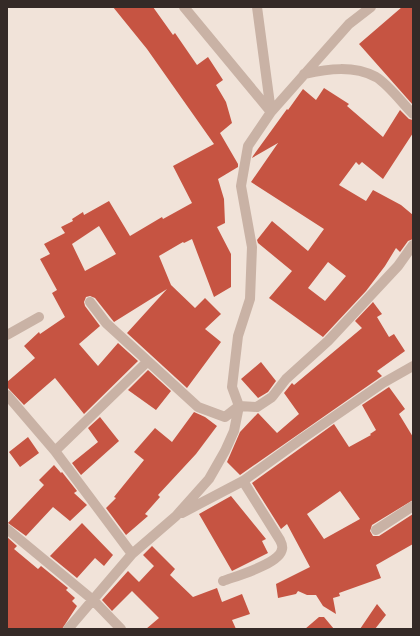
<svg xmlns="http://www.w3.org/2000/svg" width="420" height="636" viewBox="0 0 420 636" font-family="Commissioner,sans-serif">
  <rect width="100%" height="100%" fill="#f1e3d9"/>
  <!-- building -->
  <path fill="#c65442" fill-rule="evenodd" d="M 113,7 L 153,7 L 173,35 L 175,33 L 197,65 L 208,57 L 223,80 L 216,85 L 226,102 L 232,123 L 220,133 L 238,164 L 238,167 L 218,179 L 224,199 L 225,223 L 217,227 L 231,254 L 231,287 L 214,297 L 192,239 L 184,243 L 183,242 L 159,256 L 171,285 L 195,308 L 205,298 L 221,314 L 205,329 L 221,342 L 187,388 L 127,333 L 167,289 L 114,322 L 95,298 L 90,296 L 86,297 L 84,302 L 85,306 L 100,326 L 79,344 L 98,366 L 118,343 L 138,361 L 84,414 L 55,378 L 24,405 L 7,387 L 7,382 L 35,358 L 24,346 L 39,332 L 40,334 L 65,317 L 52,293 L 57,290 L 40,259 L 50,254 L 44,244 L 65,233 L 61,227 L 73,221 L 72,219 L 83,212 L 84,215 L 109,201 L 130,236 L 162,217 L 163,219 L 192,203 L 173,166 L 214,144 L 147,49 ZM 99,226 L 116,254 L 85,271 L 72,244 Z
    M 402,7 L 413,7 L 413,105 L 359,44 Z
    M 324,88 L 349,104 L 347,106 L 383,137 L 400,110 L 409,119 L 413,120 L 413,133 L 383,179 L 362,162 L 359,165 L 356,162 L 339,185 L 366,201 L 373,190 L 401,205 L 413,215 L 413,239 L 408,241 L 400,252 L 396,248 L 385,266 L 366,291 L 323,337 L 269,298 L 292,271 L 258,243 L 257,240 L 272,221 L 308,251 L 324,229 L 251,182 L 278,143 L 252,158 L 253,156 L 287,109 L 288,110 L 303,89 L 316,100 ZM 328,262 L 346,276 L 325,301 L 308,288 Z
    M 373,302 L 382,314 L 377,317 L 389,337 L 394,334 L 405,351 L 377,371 L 382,376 L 240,475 L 227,462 L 240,432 L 258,413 L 277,433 L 299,414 L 284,393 L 292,383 L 294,385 L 362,328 L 355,321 Z
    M 261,362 L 276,381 L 268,392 L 258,398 L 241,379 Z
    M 148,370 L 171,391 L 156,410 L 128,390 Z
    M 389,387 L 405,409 L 399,414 L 413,437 L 413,500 L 372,525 L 370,531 L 373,536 L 379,536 L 413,514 L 413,544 L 376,565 L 381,578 L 339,593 L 340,596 L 333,598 L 336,614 L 323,606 L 316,595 L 307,595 L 298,591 L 296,594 L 278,598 L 276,584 L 310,567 L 287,524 L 281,529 L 252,483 L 334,424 L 349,447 L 371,435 L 370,434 L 376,430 L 362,405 ZM 340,491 L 360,519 L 324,539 L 307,514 Z
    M 194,412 L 205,417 L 217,426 L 196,454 L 158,495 L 160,497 L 145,514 L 148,516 L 126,535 L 106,508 L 116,498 L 114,497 L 144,460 L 134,452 L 155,428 L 172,442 Z
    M 100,417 L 119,441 L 81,475 L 72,463 L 98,442 L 88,428 Z
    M 28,437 L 39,453 L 20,467 L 9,452 Z
    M 54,465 L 61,473 L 62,472 L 77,491 L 74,493 L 87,505 L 70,521 L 53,507 L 26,536 L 8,523 L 44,485 L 39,480 Z
    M 231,496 L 266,539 L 262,541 L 268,553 L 232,571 L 199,514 Z
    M 82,523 L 113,555 L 104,566 L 95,558 L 77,578 L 50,556 Z
    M 7,537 L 17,546 L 14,549 L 38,569 L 41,566 L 68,588 L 66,590 L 75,598 L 72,601 L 77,606 L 62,629 L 7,629 Z
    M 152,546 L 175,569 L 170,575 L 193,597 L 217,588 L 222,602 L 242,594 L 250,614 L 232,620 L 236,629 L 146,629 L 159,618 L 132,591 L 112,611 L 102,600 L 128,571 L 139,582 L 154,566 L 143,555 Z
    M 377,604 L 386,615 L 375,629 L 360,629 Z
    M 319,617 L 324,617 L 334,629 L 305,629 Z"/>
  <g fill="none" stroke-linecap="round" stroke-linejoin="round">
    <!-- minor -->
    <path stroke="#c9b2a5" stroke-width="10" d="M 184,7 L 271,112 L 349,24 L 371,7
      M 304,74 C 328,69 353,65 376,77 C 388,84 403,104 413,114
      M 90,302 L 106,323 L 198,407 L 225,417 L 239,406 L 257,407 L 272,397 L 286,379 L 328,341 L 398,266 L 413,245
      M 7,335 L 39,317
      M 7,395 L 55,451 L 132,554
      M 55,451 L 147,362
      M 182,513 L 243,481 L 300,440 L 383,383 L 413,366
      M 7,529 L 93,600 L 121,629
      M 376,530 L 413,506
      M 223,581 C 236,576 280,564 282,549 C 283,546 281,542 280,540 L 243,481
      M 68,629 L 132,554 L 176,516 L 209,479 L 225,451 L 234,431 L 239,406 L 232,387 L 238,336 L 250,299 L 252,247 L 241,186 L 248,146 L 271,112 L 257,7"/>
  </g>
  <!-- border -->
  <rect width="420" height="636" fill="none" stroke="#352a27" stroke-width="16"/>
</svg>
